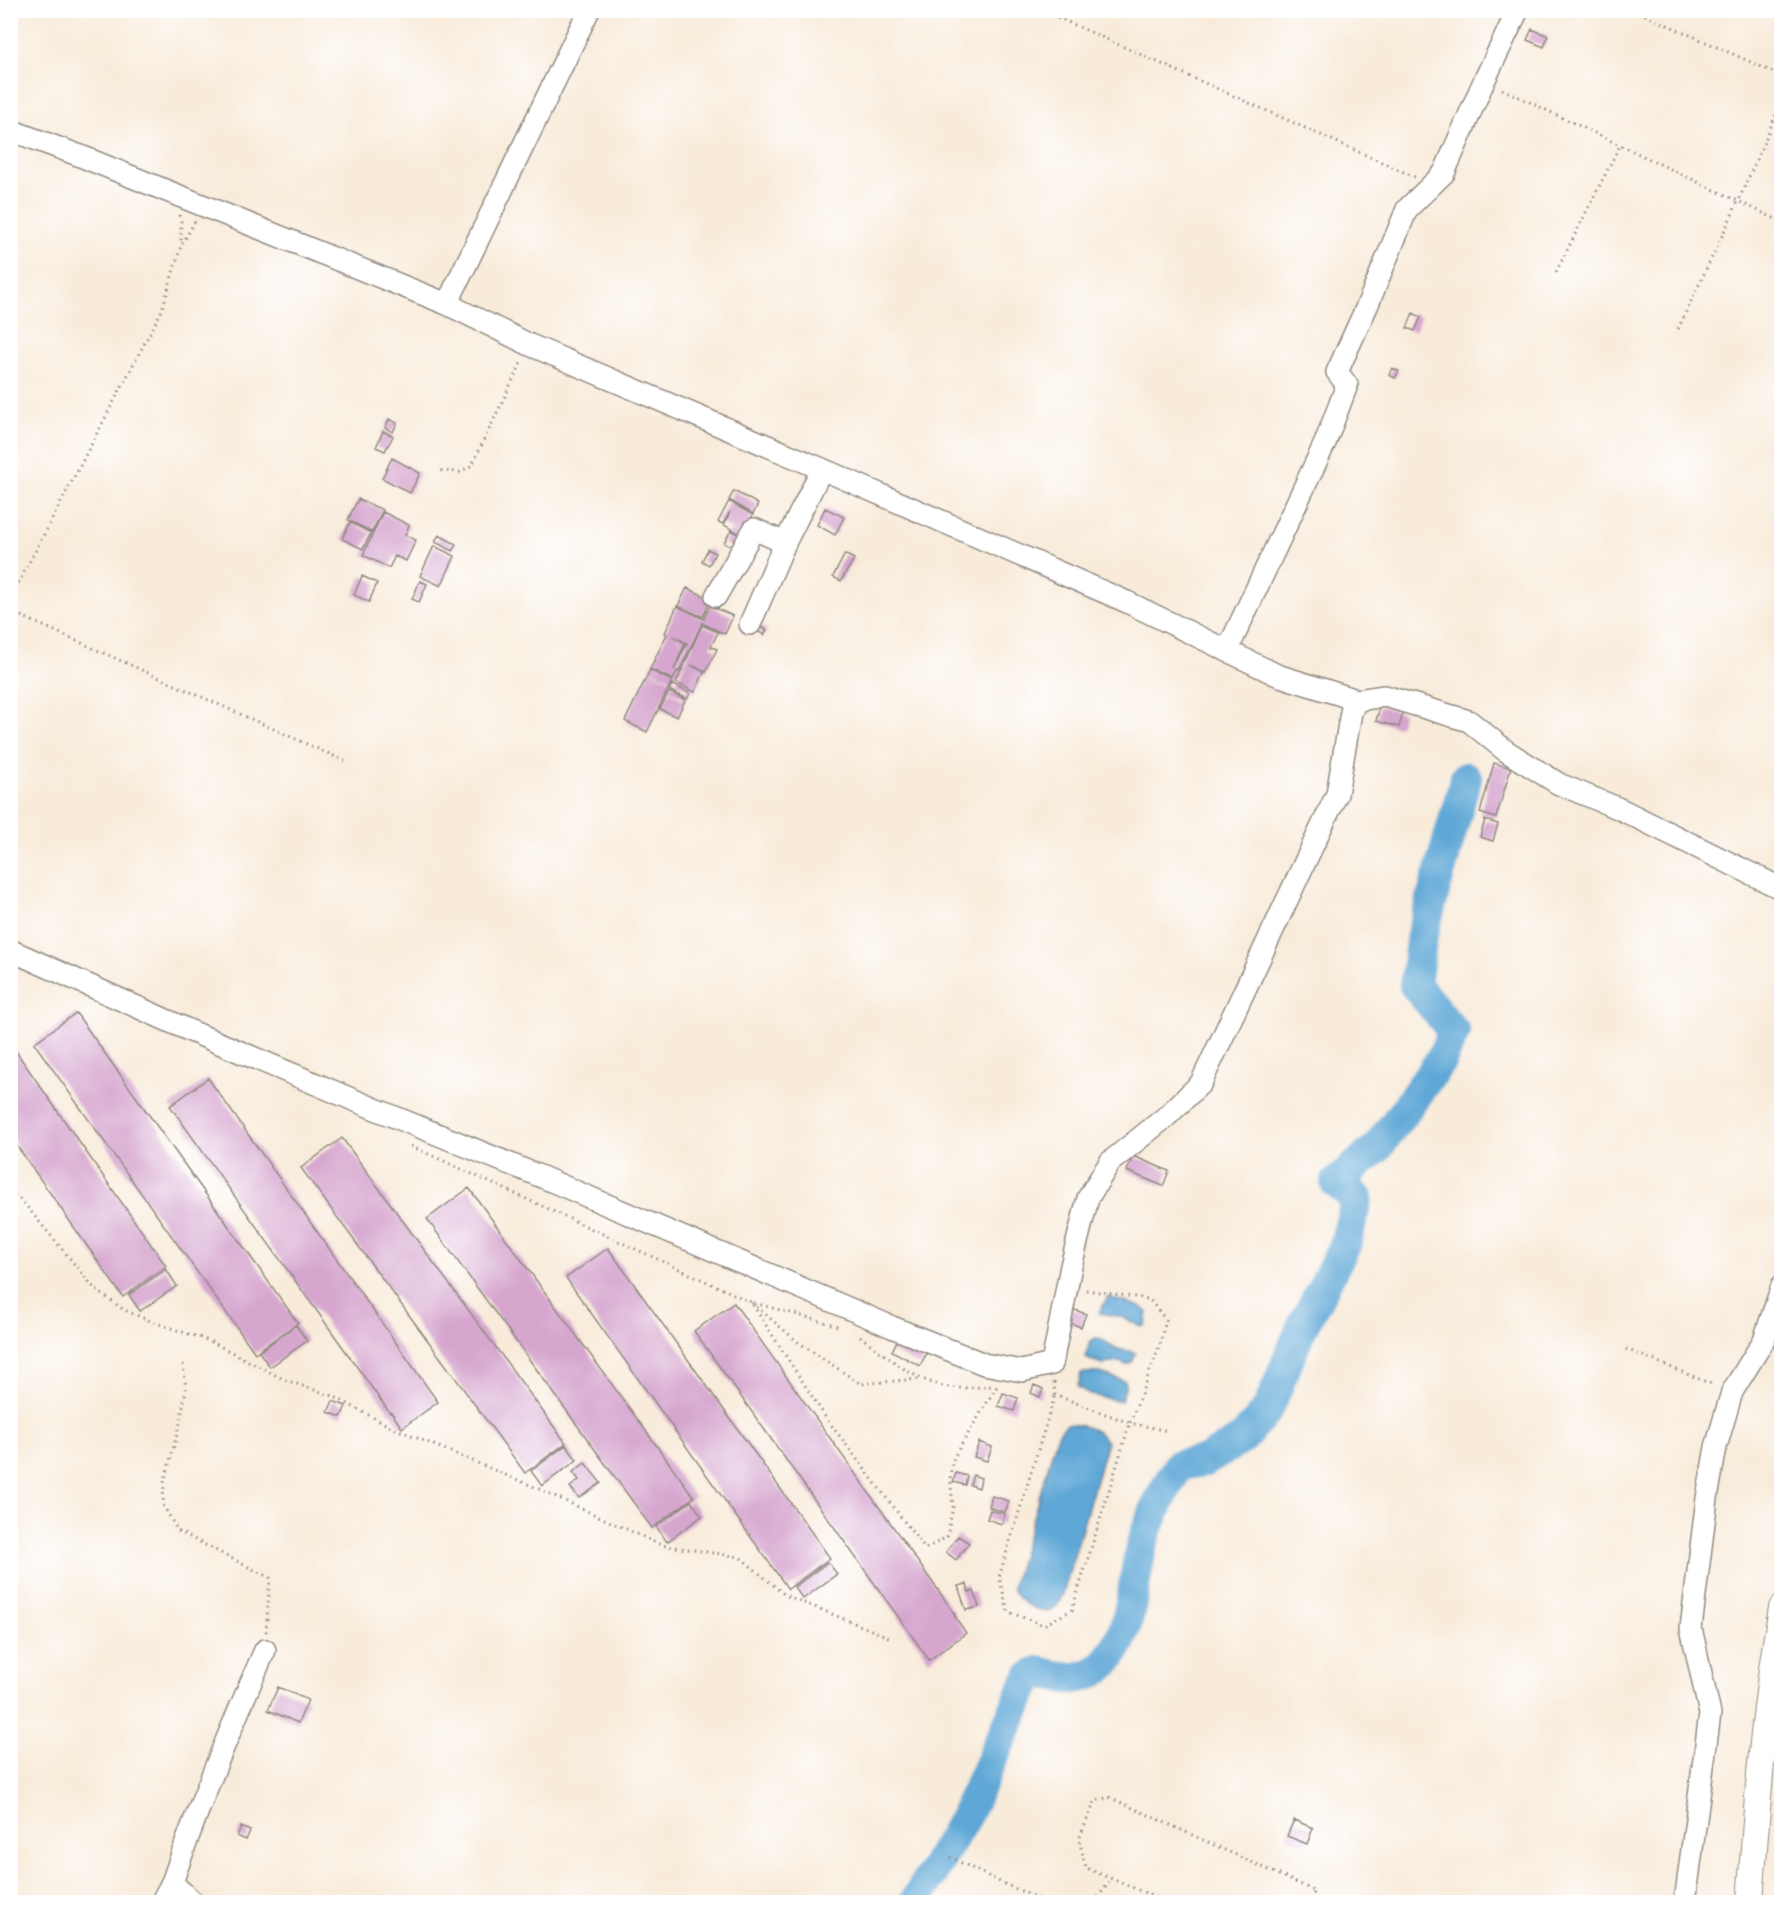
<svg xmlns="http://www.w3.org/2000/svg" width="1792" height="1913" viewBox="0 0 1792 1913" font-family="'Indie Flower',sans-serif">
  <rect width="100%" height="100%" fill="#fff"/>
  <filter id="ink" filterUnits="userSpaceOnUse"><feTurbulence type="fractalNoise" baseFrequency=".0167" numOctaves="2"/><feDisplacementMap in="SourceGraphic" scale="12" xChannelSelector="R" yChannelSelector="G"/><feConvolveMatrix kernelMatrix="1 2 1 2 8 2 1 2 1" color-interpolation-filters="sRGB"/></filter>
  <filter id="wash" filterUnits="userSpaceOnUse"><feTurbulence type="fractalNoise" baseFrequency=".008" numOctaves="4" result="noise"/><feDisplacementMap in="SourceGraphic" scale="24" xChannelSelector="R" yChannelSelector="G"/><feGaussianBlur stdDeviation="1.35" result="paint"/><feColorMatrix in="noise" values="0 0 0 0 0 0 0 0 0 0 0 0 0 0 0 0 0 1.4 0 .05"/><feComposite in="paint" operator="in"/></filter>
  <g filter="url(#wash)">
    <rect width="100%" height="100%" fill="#f8ebda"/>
    <!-- water -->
    <path fill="#5fa7d6" stroke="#456980" stroke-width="1.5" d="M 1108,1297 L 1141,1307 L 1148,1312 L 1146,1325 L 1141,1327 L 1122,1317 L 1099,1313 Z
      M 1095,1338 C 1107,1339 1112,1349 1122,1350 C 1128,1351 1131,1351 1136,1353 L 1132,1363 L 1126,1365 L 1120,1362 L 1103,1364 L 1087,1359 L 1086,1355 L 1090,1342 Z
      M 1081,1373 L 1100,1373 L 1125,1381 L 1125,1388 L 1121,1401 L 1091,1395 L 1078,1387 Z
      M 1067,1424 C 1083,1425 1098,1428 1107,1442 L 1063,1594 L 1057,1606 L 1048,1612 C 1033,1609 1018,1603 1012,1588 L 1055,1443 L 1060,1430 Z"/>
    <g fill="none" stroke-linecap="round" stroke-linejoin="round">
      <!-- river -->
      <path stroke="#5fa7d6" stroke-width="32" d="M 915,1902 L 967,1813 L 1029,1678 L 1039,1672 C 1051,1675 1064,1679 1075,1678 C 1131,1672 1131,1589 1141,1548 C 1149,1520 1164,1490 1179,1465 L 1205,1461 L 1242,1439 L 1268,1409 L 1300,1331 L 1345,1245 L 1357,1198 L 1336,1183 L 1378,1147 L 1441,1060 L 1454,1032 L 1415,985 L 1422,935 L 1466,778"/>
    </g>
    <g id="blocks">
      <!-- building -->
      <path fill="#d6a6cf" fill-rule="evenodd" d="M 1532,29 L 1548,36 L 1544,47 L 1527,40 Z
        M 1413,313 L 1421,317 L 1415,331 L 1407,328 Z
        M 1392,368 L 1399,371 L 1395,378 L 1389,375 Z
        M 389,419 L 397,423 L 393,432 L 385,428 Z
        M 383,431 L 393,436 L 385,451 L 376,447 Z
        M 392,458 L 420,473 L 410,493 L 382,478 Z
        M 734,491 L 758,504 L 753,514 L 729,500 Z
        M 358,499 L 383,510 L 372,532 L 348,520 Z
        M 729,501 L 753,515 L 742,535 L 724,525 L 730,512 L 723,524 L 718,522 Z
        M 825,508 L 844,517 L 835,535 L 817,525 Z
        M 383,512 L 409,525 L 405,535 L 416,540 L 406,561 L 395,556 L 389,568 L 363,555 Z
        M 350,522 L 371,533 L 363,549 L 342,539 Z
        M 731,530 L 742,536 L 735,549 L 724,543 Z
        M 439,535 L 456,544 L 453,551 L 435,542 Z
        M 434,546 L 455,556 L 441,586 L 420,576 Z
        M 708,549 L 715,553 L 709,565 L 702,561 Z
        M 845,554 L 854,559 L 841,581 L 833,577 Z
        M 362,576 L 377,583 L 369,602 L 354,595 Z
        M 420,581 L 427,584 L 419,602 L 412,599 Z
        M 687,588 L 711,599 L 722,601 L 718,608 L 709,603 L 703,617 L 678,606 Z
        M 677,606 L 704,619 L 710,606 L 733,616 L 725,634 L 702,623 L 679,672 L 677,671 L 673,680 L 650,669 L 667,634 L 665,633 ZM 673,636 L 687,643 L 674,670 L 685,643 Z
        M 702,625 L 718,632 L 711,647 L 717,649 L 706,672 L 691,665 L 704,672 L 695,692 L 676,683 Z
        M 760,626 L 767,630 L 764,635 L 757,631 Z
        M 650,670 L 672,681 L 647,732 L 625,721 Z
        M 672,684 L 690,693 L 687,699 L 669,690 Z
        M 669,692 L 685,700 L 677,717 L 660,709 Z
        M 1380,706 L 1403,713 L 1399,727 L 1376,721 Z
        M 1494,763 L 1511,768 L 1496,818 L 1480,813 Z
        M 1485,820 L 1498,824 L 1493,841 L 1480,837 Z
        M 76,1013 L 298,1323 L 255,1353 L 34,1043 Z
        M 10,1043 L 166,1266 L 123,1297 L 10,1136 Z
        M 208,1078 L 438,1402 L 402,1428 L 391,1412 L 390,1413 L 170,1106 Z
        M 342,1138 L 566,1443 L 525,1473 L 301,1168 Z
        M 1133,1156 L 1169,1171 L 1163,1186 L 1127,1171 Z
        M 469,1188 L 694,1497 L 652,1528 L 427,1219 Z
        M 608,1248 L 830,1558 L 788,1589 L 566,1278 Z
        M 166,1269 L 177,1286 L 140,1311 L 129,1295 Z
        M 734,1303 L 955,1614 L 954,1615 L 966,1633 L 929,1660 L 694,1331 Z
        M 1072,1309 L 1086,1314 L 1081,1327 L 1067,1322 Z
        M 296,1325 L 307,1341 L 270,1367 L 259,1352 Z
        M 900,1335 L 928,1350 L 920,1366 L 892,1351 Z
        M 1034,1385 L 1043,1389 L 1040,1397 L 1031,1393 Z
        M 1003,1393 L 1018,1398 L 1014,1411 L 998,1406 Z
        M 333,1401 L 346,1406 L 341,1417 L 328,1412 Z
        M 979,1442 L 992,1447 L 987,1461 L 974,1457 Z
        M 566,1445 L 577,1460 L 542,1486 L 531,1471 Z
        M 585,1463 L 601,1483 L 579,1498 L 570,1487 L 579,1480 L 573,1472 Z
        M 956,1473 L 967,1476 L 965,1485 L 953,1482 Z
        M 973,1475 L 981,1478 L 979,1488 L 970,1485 Z
        M 992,1496 L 1009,1501 L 1005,1512 L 989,1507 Z
        M 691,1501 L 702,1516 L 667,1542 L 656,1526 Z
        M 990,1510 L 1005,1514 L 1002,1524 L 987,1519 Z
        M 958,1536 L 969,1543 L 956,1560 L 946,1552 Z
        M 828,1562 L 837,1574 L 803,1599 L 794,1587 Z
        M 967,1584 L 969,1592 L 974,1591 L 979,1607 L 966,1610 L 958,1586 Z
        M 278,1687 L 308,1700 L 298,1723 L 268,1710 Z
        M 1294,1820 L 1313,1828 L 1307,1844 L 1287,1836 Z
        M 241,1827 L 250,1831 L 246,1840 L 237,1836 Z"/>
    </g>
  </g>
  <g filter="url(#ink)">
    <use href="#blocks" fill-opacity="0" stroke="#928b82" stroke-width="1.5"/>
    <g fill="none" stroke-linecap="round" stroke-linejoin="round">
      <!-- minor casing -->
      <g stroke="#928b82" stroke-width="24">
        <path id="minor" d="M 10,130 L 78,155 L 447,304 L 530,345 L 822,469 L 1127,602 L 1277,675 L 1357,700 L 1385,696 L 1469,721 L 1506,751 L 1559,784 L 1620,809 L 1782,889
          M 447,304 L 589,10
          M 716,596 L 754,529 L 785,543
          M 750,624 L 785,543 L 822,469
          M 1227,651 L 1325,443 L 1347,385 L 1337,372 L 1368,304 L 1407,209 L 1444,173 L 1484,81 L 1518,10
          M 10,950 L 193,1032 L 368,1106 L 542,1177 L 892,1327 L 984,1364 L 1022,1371 L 1052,1364 L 1071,1266 L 1088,1198 L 1110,1162 L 1167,1116 L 1201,1083 L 1337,794 L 1351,712 L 1357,700
          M 172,1883 L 193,1902
          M 162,1902 C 165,1894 171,1886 174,1877 C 200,1800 232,1725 265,1650
          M 1685,1902 L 1710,1714 L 1691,1628 L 1707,1498 L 1716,1447 L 1732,1392 L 1764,1340 L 1782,1286"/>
      </g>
      <!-- tertiary casing -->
      <g stroke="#928b82" stroke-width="28">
        <path id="tertiary" d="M 1750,1902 C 1757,1804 1764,1705 1782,1608"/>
      </g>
      <!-- path -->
      <path stroke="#928b82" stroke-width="3" stroke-dasharray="1.5 4.5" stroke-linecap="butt" d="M 1041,10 L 1415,177
        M 1634,10 L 1782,76
        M 1502,89 L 1782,222
        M 179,215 L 181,221 L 181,244
        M 1556,272 L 1620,145
        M 1678,329 L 1738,202 L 1782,101
        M 441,471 L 460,472 L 472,465 L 521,363
        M 10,599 L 162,310 L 181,246 L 195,221
        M 10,611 L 345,761
        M 411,1146 L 751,1302 L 838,1326
        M 10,1191 L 23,1202 L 95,1289 L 124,1310 L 153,1322 L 210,1341 L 285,1380 L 333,1396 L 391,1427 L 537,1488 L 661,1545 L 740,1557 L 785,1595 L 891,1638
        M 1086,1290 L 1149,1299 L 1166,1320 L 1160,1345 L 1130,1423 L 1168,1431
        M 860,1336 C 890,1359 919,1386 959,1388 C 970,1388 981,1387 992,1386
        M 1626,1349 L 1714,1385
        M 183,1364 L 186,1389 L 180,1423 L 164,1483 L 163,1505 L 178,1531 L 270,1578 L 266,1633
        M 918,1379 L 861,1384 L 798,1342 L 751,1302 L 826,1418 L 925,1549 L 947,1537 L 953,1507 L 950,1475 L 954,1457 L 997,1386
        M 1054,1382 L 1055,1395 L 1130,1423 L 1072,1610 L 1044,1625 L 1008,1612 L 999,1577 L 1055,1395
        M 950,1857 L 1002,1883 L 1045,1901 L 1045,1902
        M 1094,1902 L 1111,1880
        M 1167,1902 L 1086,1868 L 1079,1839 L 1095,1801 L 1109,1797 L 1315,1891 L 1309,1902"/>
      <!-- minor -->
      <use href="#minor" stroke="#fff" stroke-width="21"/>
      <!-- tertiary -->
      <use href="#tertiary" stroke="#fff" stroke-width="26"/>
    </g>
  </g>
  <!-- margin -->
  <rect width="1792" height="1913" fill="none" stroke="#fff" stroke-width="36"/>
</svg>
